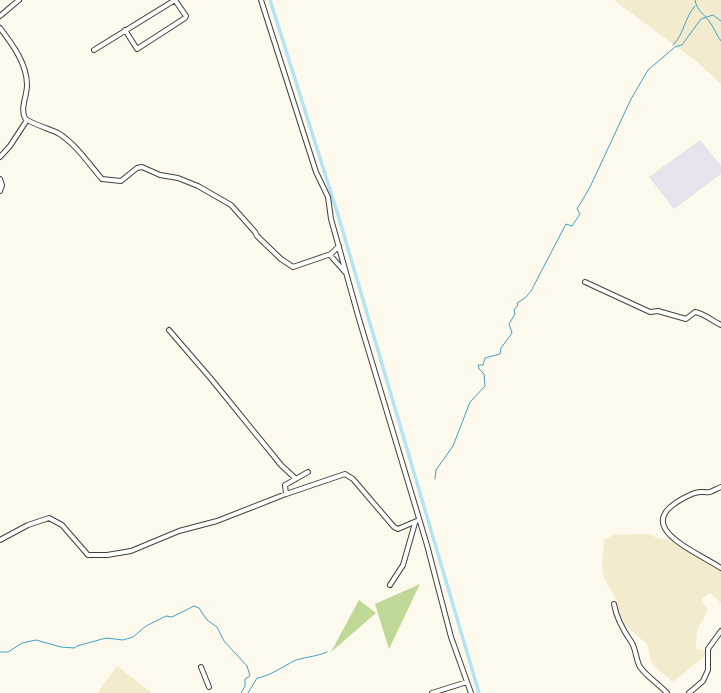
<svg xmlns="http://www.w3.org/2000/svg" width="721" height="693" viewBox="0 0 721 693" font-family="Lora,serif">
  <rect width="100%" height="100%" fill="#fef9ed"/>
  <!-- industrial -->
  <path fill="#e9e1eb" d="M 700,140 L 721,166 L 721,174 L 674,209 L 649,177 Z"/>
  <!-- farmland -->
  <path fill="#f3ebce" d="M 616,0 L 721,0 L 721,84 L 697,62 L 615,1 Z
    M 649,534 L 657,538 L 677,541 L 721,568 L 721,603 L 710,593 L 701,600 L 708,610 L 697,630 L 696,648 L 708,653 L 673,682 L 652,664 L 647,644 L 629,629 L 617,611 L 615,597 L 604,578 L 602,568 L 604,540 L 613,535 Z
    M 117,666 L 152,693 L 97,693 Z"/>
  <!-- forest -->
  <path fill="#bdd897" d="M 420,584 L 389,649 L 375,604 Z
    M 359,600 L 376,613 L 331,652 Z"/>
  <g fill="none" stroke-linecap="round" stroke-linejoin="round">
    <!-- stream -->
    <path stroke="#3ca3c9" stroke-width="1" d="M 695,0 C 697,11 703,13 709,21 C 714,27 716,35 721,41
      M 673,45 C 685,33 684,18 695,6
      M 435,479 L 436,470 L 453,446 L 470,402 L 485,386 L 484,374 L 479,369 L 478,365 L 483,365 L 485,358 L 500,354 L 501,348 L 512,333 L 509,324 L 515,314 L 514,310 L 518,305 L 517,303 L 525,298 L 531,291 L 566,224 L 572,226 L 580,214 L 577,209 L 590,187 L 631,99 L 648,70 L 675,47 L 682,45 L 701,19 L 713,15 L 721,21
      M 0,652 L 8,652 L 22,643 L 36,640 L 61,647 L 75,648 L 77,646 L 106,638 L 123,640 L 133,637 L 146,626 L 166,616 L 172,617 L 194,606 L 199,608 L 207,620 L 217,627 L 224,641 L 247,666 L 250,676 L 245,679 L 245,686 L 241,693
      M 248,693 L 257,678 C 270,676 282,667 294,661 C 303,657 316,657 327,652"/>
    <!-- canal -->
    <path stroke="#b3e4f4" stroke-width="3.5" d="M 270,0 L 338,215 L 479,693"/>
    <!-- street casing -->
    <g stroke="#404040" stroke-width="6">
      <path id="street" d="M 261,0 L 316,172 L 328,197 L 331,219 L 359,319 L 427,545 L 451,637 L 471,693
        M 0,16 L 19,0
        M 0,28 C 13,45 27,64 27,85 C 27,96 20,108 25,118 C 27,122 52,130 58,133 C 76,144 89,164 102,179 L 121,181 L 137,168 L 142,167 L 160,175 L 178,178 L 198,186 L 231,205 L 255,232 L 257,236 L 281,259 L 293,267 L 331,254 L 339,246
        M 125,30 L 137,49 L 185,18 L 186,16 L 175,0
        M 94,50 L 175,0
        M 0,157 L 10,146 L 27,120
        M 0,179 L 2,185 L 0,191
        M 330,255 L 345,272
        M 585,282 L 650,312 L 658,311 L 686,319 L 695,312 C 703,313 713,321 721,325
        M 169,330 L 212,380 L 281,465 L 296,479
        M 721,487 C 718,488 713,491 710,492 C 702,493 701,490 692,494 C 625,524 690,548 721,568
        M 286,494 L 285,485 L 308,472
        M 0,540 L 28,525 L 49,518 L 62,525 L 88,555 L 107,555 L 131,551 L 179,531 L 217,521 L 286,494 L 345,474 L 353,479 L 394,527 L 398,529 L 419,520
        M 390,585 L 403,565 L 415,523
        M 614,604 C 616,617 625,633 632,643 C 636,650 636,660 640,667 C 647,677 659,684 667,693
        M 201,667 L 209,687
        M 432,693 L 467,682
        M 689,693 L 703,681 L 708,670 L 708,649 L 721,631"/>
    </g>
    <!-- street -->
    <use href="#street" stroke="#fff" stroke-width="4"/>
  </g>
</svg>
